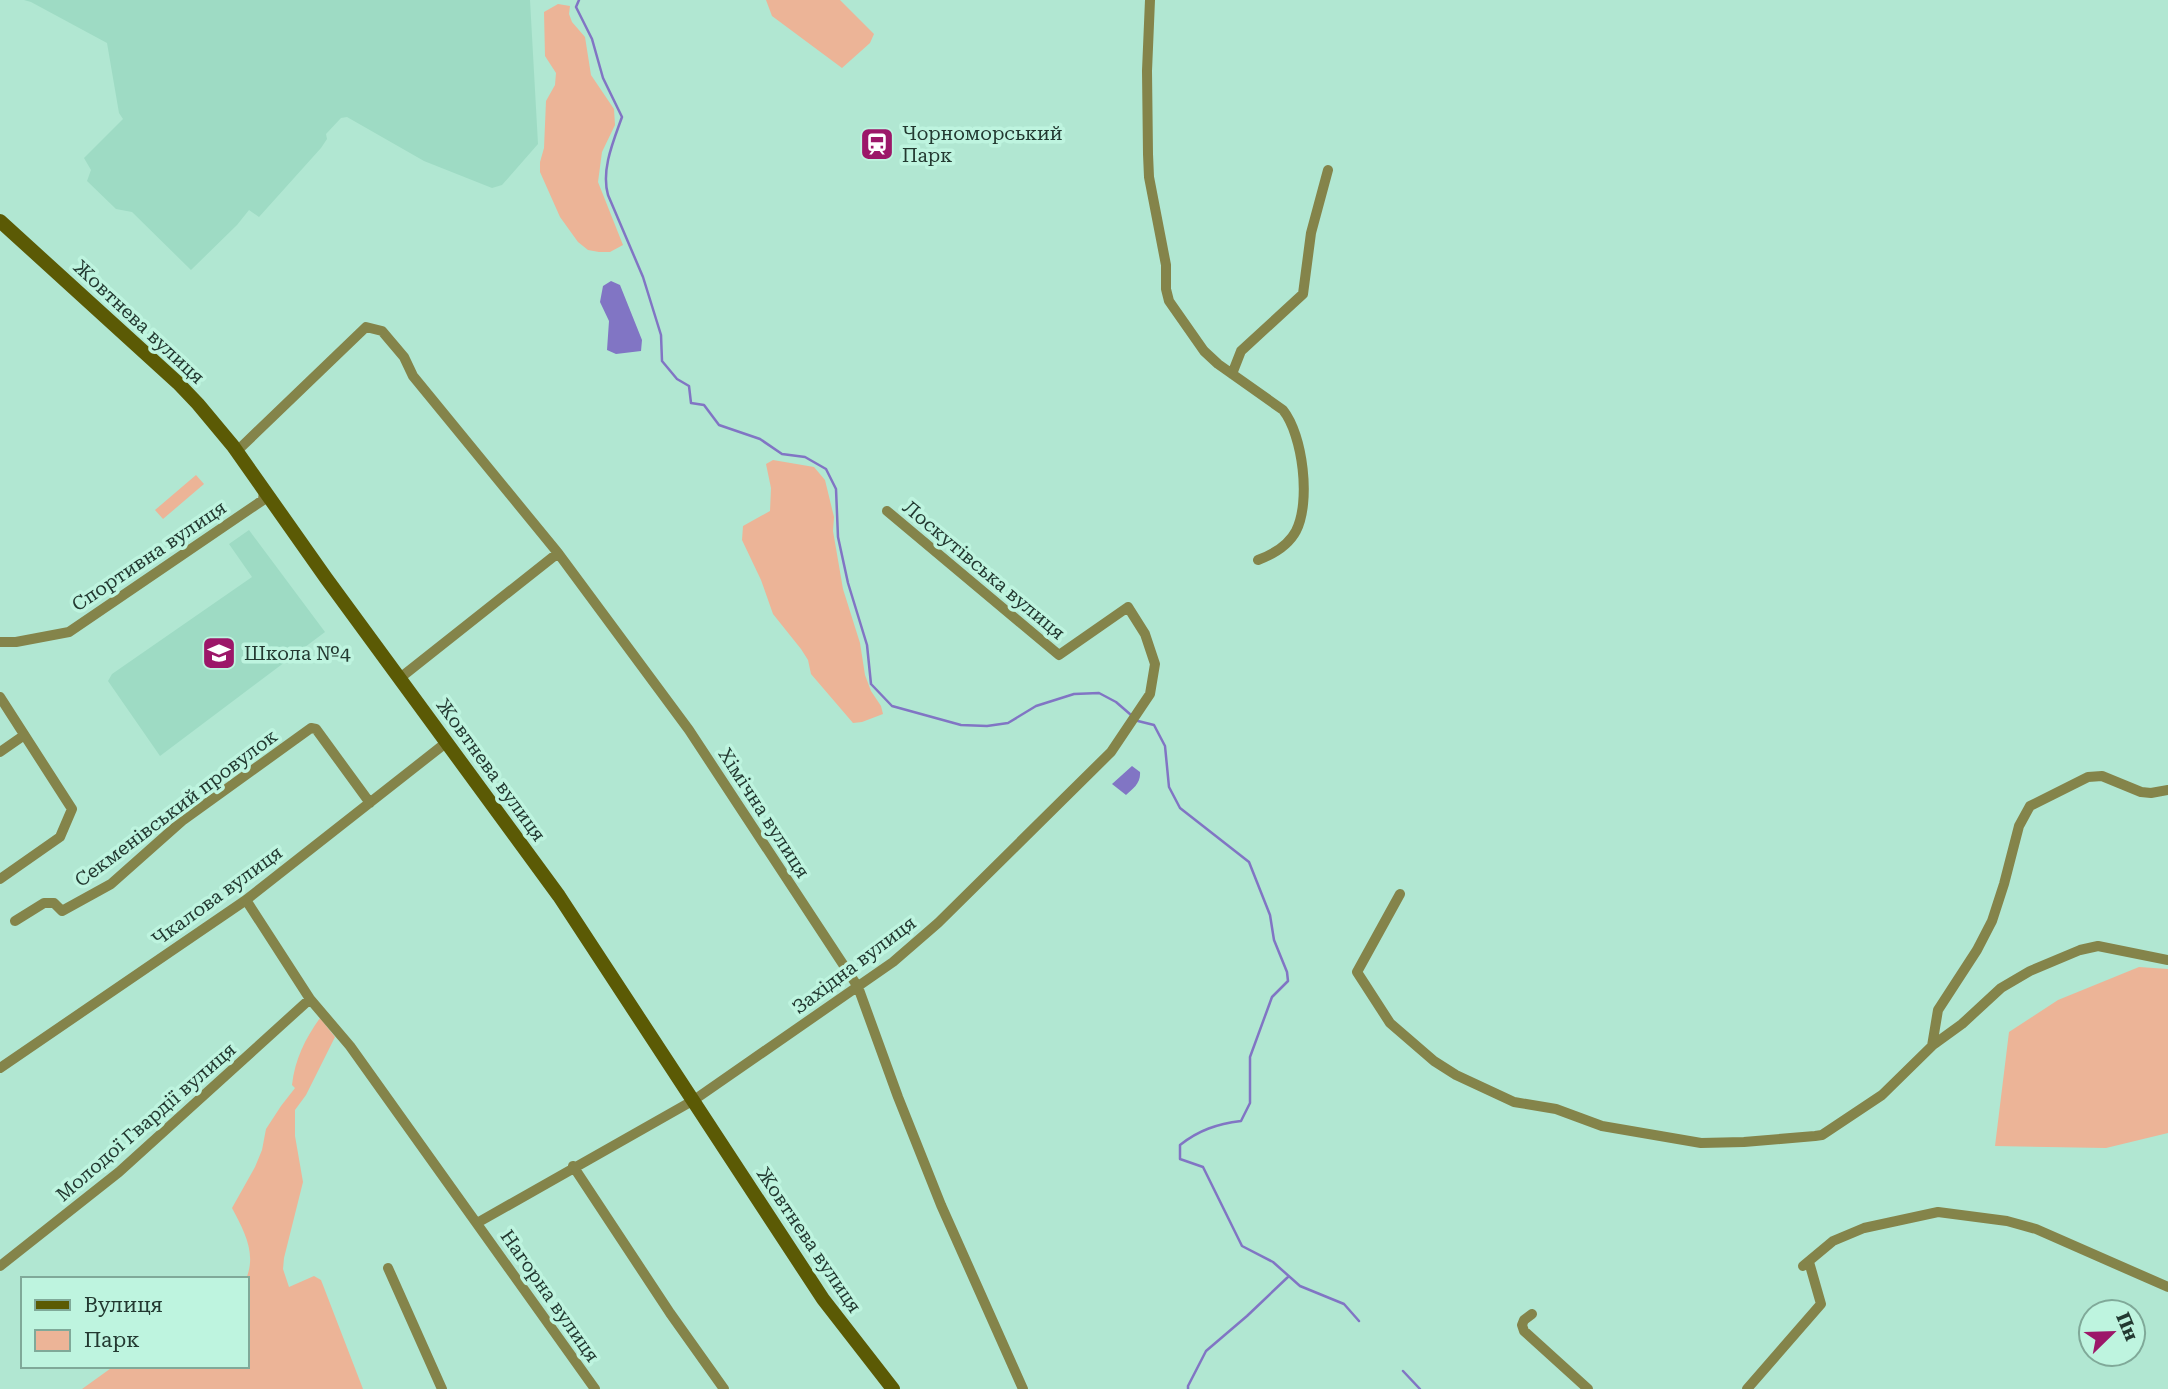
<svg xmlns="http://www.w3.org/2000/svg" width="2168" height="1389" viewBox="0 0 2168 1389" font-family="'Roboto Serif',serif">
  <rect width="100%" height="100%" fill="#b1e7d2"/>
  <!-- built -->
  <path fill="#9edbc4" d="M 24,0 L 530,0 L 538,144 L 502,185 L 492,188 L 424,161 L 347,117 L 341,118 L 326,134 L 327,139 L 321,148 L 259,217 L 249,210 L 237,225 L 191,270 L 132,212 L 116,209 L 87,181 L 91,170 L 84,158 L 123,119 L 119,113 L 107,43 L 31,2 Z
    M 249,530 L 325,632 L 160,756 L 108,681 L 112,674 L 252,577 L 229,544 Z"/>
  <!-- green -->
  <path fill="#ecb497" d="M 766,0 L 840,0 L 874,34 L 870,43 L 842,68 L 772,16 Z
    M 558,4 L 570,6 L 569,14 L 572,22 L 585,37 L 591,75 L 614,109 L 615,125 L 602,152 L 598,182 L 623,245 L 610,252 L 599,252 L 588,250 L 578,242 L 560,217 L 540,172 L 540,162 L 544,148 L 546,101 L 555,85 L 556,73 L 545,56 L 544,12 Z
    M 773,460 L 814,467 L 825,480 L 834,517 L 833,531 L 843,589 L 860,643 L 865,675 L 871,691 L 881,706 L 883,714 L 862,722 L 853,723 L 811,674 L 808,660 L 801,649 L 773,614 L 761,580 L 742,540 L 743,526 L 770,511 L 771,488 L 766,464 Z
    M 196,475 L 204,484 L 163,519 L 155,510 Z
    M 2139,967 L 2168,969 L 2168,1133 L 2106,1148 L 1995,1146 L 2009,1032 L 2058,1000 Z
    M 320,1018 L 335,1037 L 306,1095 L 295,1110 L 295,1136 L 303,1182 L 284,1258 L 283,1269 L 289,1287 L 314,1276 L 321,1280 L 363,1389 L 82,1389 L 114,1366 L 247,1366 L 246,1279 C 257,1253 244,1231 232,1208 L 255,1167 L 262,1150 L 266,1129 L 281,1106 L 295,1088 L 292,1085 C 295,1059 305,1039 320,1018 Z"/>
  <!-- water -->
  <path fill="#8175c4" d="M 611,281 L 620,285 L 642,340 L 641,351 L 616,354 L 607,350 L 609,321 L 600,302 L 603,286 Z
    M 1132,766 L 1140,772 C 1141,783 1133,789 1126,795 L 1112,784 Z"/>
  <g fill="none" stroke-linecap="round" stroke-linejoin="round">
    <!-- stream -->
    <path stroke="#8175c4" stroke-width="2.5" d="M 579,0 L 576,7 L 592,39 L 603,78 L 622,117 C 613,142 601,170 608,195 L 643,277 L 661,335 L 662,361 L 677,379 L 689,386 L 691,403 L 704,405 L 719,425 L 760,439 L 782,454 L 805,457 L 826,469 L 836,489 L 838,537 L 848,583 L 867,645 L 871,684 L 892,706 L 961,725 L 987,726 L 1008,723 L 1036,706 L 1074,694 L 1099,693 L 1116,702 L 1138,721 L 1154,725 L 1165,746 L 1169,787 L 1180,808 L 1249,862 L 1270,915 L 1274,940 L 1287,972 L 1288,981 L 1272,997 L 1250,1057 L 1250,1103 L 1241,1121 C 1217,1124 1199,1130 1180,1145 L 1180,1159 L 1203,1167 L 1242,1246 L 1273,1262 L 1300,1286 L 1344,1304 L 1359,1321
      M 1403,1371 L 1420,1389
      M 1188,1389 L 1188,1386 L 1206,1351 L 1247,1316 L 1289,1276"/>
    <!-- street -->
    <path stroke="#84844a" stroke-width="10" d="M 1150,0 L 1147,71 L 1148,154 L 1149,177 L 1166,265 L 1166,289 L 1169,301 L 1204,351 L 1218,364 L 1283,410 C 1303,435 1311,502 1296,531 C 1288,546 1274,554 1258,560
      M 1232,374 L 1241,351 L 1303,294 L 1311,233 L 1328,170
      M 237,451 L 366,327 L 382,331 L 404,357 L 413,376 L 558,553 L 689,730 L 858,987 L 898,1097 L 941,1205 L 1023,1389
      M 0,642 L 16,642 L 69,632 L 263,500 L 264,490
      M 400,678 L 558,553
      M 0,697 L 72,809 L 60,837 L 0,879
      M 0,752 L 23,736
      M 1400,894 L 1357,972 L 1390,1023 L 1434,1061 L 1456,1075 L 1514,1102 L 1556,1109 L 1602,1126 L 1701,1143 L 1744,1142 L 1815,1136 L 1822,1135 L 1882,1095 L 1932,1046 L 1938,1010 L 1977,950 L 1992,921 L 2004,884 L 2019,826 L 2030,806 L 2088,777 L 2102,776 L 2141,792 L 2151,793 L 2168,790
      M 246,900 L 310,999 L 350,1046 L 595,1389
      M 15,921 L 44,903 L 54,903 L 62,911 L 111,884 L 182,821 L 311,728 L 316,729 L 370,803
      M 1933,1045 L 1962,1024 L 2001,988 L 2030,971 L 2080,950 L 2098,946 L 2168,960
      M 0,1068 L 246,900 L 447,742
      M 573,1166 L 670,1313 L 724,1389
      M 477,1223 L 694,1100 L 893,962 L 938,923 L 1111,752 L 1150,694 L 1155,664 L 1145,634 L 1128,607 L 1059,655 L 887,511
      M 0,1266 L 119,1172 L 310,999
      M 1803,1266 L 1833,1241 L 1864,1228 L 1938,1212 L 2007,1221 L 2036,1229 L 2168,1287
      M 388,1268 L 442,1389
      M 1532,1314 L 1524,1320 L 1522,1325 L 1524,1331 L 1588,1389
      M 1747,1389 L 1821,1304 L 1809,1262"/>
    <!-- secondary -->
    <path stroke="#5b5a05" stroke-width="14" d="M 0,221 L 178,383 L 198,404 L 233,446 L 326,578 L 559,896 L 823,1299 L 893,1389"/>
  </g>
  <!-- icons -->
  <defs>
    <g id="station-square" transform="scale(1.75)"><rect x="-9" y="-9" width="18" height="18" rx="4" fill="#9c1769" stroke="#bef4df"/><path d="M-3-6H3Q5-6 5-4V2Q5 4 3 4L4.5 6H3L1.5 4h-3L-3 6H-4.5L-3 4Q-5 4-5 2V-4Q-5-6-3-6ZM-3.5-4v3h7v-3ZM-3.5 1v1.5H-2V1ZM2 1v1.5H3.5V1Z" fill="#fff"/></g>
    <g id="school-square" transform="scale(1.75)"><rect x="-9" y="-9" width="18" height="18" rx="4" fill="#9c1769" stroke="#bef4df"/><path d="M0-5L7-2L0 1L-7-2ZM-4 1L0 2.5L4 1V4Q0 6-4 4Z" fill="#fff"/></g>
  </defs>
  <g fill-rule="evenodd">
    <use href="#station-square" x="877" y="144"/>
    <use href="#school-square" x="219" y="653"/>
  </g>
  <g text-anchor="middle" dominant-baseline="central" stroke-width="7" stroke-linejoin="round" paint-order="stroke">
    <!-- poi labels -->
    <g font-size="19" fill="#233931" stroke="#bef4df" text-anchor="start">
      <text x="902" y="133">Чорноморський<tspan x="902" dy="22">Парк</tspan></text>
      <text x="244" y="653">Школа №4</text>
    </g>
    <!-- street labels -->
    <g font-size="19" fill="#233931" stroke="#bef4df">
      <text transform="translate(139 322) rotate(43)">Жовтнева вулиця</text>
      <text transform="translate(149 556) rotate(-34)">Спортивна вулиця</text>
      <text transform="translate(984 570) rotate(40)">Лоскутівська вулиця</text>
      <text transform="translate(491 770) rotate(54)">Жовтнева вулиця</text>
      <text transform="translate(176 808) rotate(-37)">Секменівський провулок</text>
      <text transform="translate(764 813) rotate(57)">Хімічна вулиця</text>
      <text transform="translate(217 896) rotate(-36)">Чкалова вулиця</text>
      <text transform="translate(854 965) rotate(-37)">Західна вулиця</text>
      <text transform="translate(146 1122) rotate(-41)">Молодої Гвардії вулиця</text>
      <text transform="translate(809 1240) rotate(56)">Жовтнева вулиця</text>
      <text transform="translate(550 1296) rotate(55)">Нагорна вулиця</text>
    </g>
  </g>
  <!-- legend -->
  <rect x="21" y="1277" width="228" height="91" fill="#bef4df" stroke="#80a999" stroke-width="2"/>
  <rect x="35" y="1300" width="35" height="10" fill="#5b5a05" stroke="#80a999" stroke-width="2"/>
  <text x="84" y="1312" font-size="21" fill="#233931">Вулиця</text>
  <rect x="35" y="1330" width="35" height="21" fill="#ecb497" stroke="#80a999" stroke-width="2"/>
  <text x="84" y="1347" font-size="21" fill="#233931">Парк</text>
  <!-- north arrow -->
  <g transform="translate(2112 1333) rotate(67)"><circle r="33" fill="#bef4df" stroke="#80a999" stroke-width="2"/>
  <path d="M0-5L12 26L0 18L-12 26Z" fill="#9c1769"/>
  <text y="-10" font-size="19" font-weight="bold" text-anchor="middle" fill="#233931">Пн</text>
  </g>
</svg>
